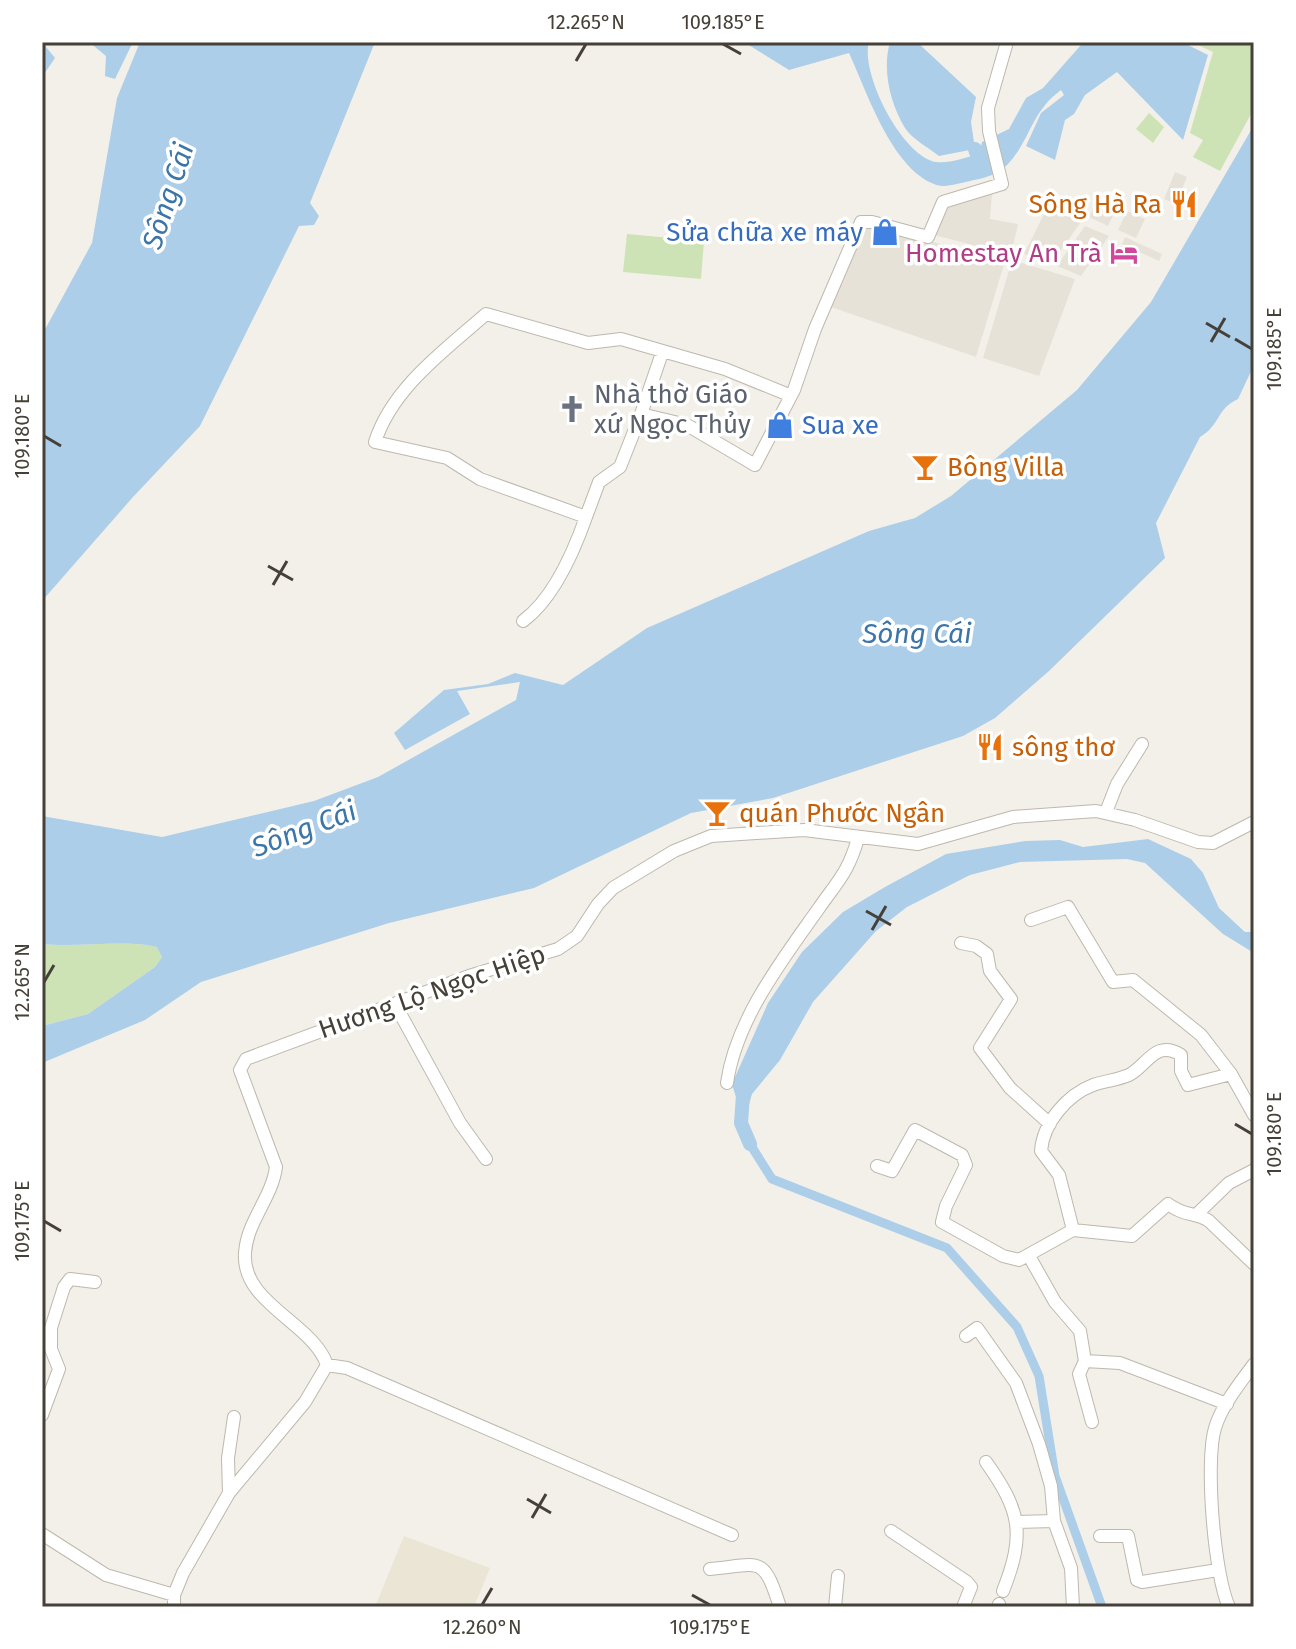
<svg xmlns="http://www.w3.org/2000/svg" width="1296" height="1649" viewBox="0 0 1296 1649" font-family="'Fira Sans',sans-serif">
  <rect width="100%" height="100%" fill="#f3f0e9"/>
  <!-- residential -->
  <path fill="#e6e2d8" d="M 1175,172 L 1187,177 L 1176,204 L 1164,199 Z
    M 992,193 L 990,219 L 1018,224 L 1011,255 L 934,235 L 943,206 Z
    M 1098,198 L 1117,207 L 1108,226 L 1089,217 Z
    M 1048,206 L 1081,222 L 1053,261 L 1024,254 Z
    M 1127,211 L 1145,219 L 1136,238 L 1118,230 Z
    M 865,224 L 1005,261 L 976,357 L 831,307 Z
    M 1085,226 L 1109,236 L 1081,276 L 1057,266 Z
    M 1125,237 L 1162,254 L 1159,261 L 1122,244 Z
    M 1012,260 L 1075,279 L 1039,376 L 983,358 Z"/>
  <!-- education -->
  <path fill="#ebe5d5" d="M 404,1536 L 490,1568 L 474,1607 L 375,1607 Z"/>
  <!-- green -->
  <path fill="#cde3b6" d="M 1192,42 L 1254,42 L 1251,114 L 1220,171 L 1193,157 L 1203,140 L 1190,133 L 1213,52 Z
    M 1149,113 L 1164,127 L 1153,143 L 1136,129 Z
    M 627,234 L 704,241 L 701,279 L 623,272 Z
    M 42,944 C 79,948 124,939 158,947 L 162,957 L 155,967 L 88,1014 L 42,1026 Z"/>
  <!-- water -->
  <path fill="#accee9" d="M 42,42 L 55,58 L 42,77 Z
    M 89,42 L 133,42 L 115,79 L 105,76 L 106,56 Z
    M 140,42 L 375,42 L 310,203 L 319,216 L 314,225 L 299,226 L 200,426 L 133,497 L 42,601 L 42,335 L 92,243 L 117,98 Z
    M 744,42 L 869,42 C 860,73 902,156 936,162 C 948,164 967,157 979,154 L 982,142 L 1009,129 L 1026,98 L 1043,88 L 1081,45 L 1079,42 L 1182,42 L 1208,55 L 1183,140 L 1117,72 L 1085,95 L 1074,114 L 1065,120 L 1055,160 L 1026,146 L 1041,113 L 1064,95 L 1061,90 C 1031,112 1031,139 1008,164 C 998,175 984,178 970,181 C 958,183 945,189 934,184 C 891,167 867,92 849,53 L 789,70 Z
    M 890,42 L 917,42 L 976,97 L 971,122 L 975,149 L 939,156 C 929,148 912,139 905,128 C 890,103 882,70 890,42 Z
    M 1254,125 L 1254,365 L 1238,399 C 1216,409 1220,426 1200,437 L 1156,523 L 1165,558 L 1049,671 L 995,718 L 963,736 L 773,798 L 691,813 L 534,888 L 389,923 L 201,982 L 145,1020 L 42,1063 L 42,1026 L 88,1014 L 155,967 L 162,957 L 157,947 C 126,939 78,948 42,944 L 42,816 L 162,837 L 314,801 L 378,777 L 516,700 L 520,682 L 457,691 L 470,714 L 405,750 L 394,733 L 444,690 L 488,684 L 515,673 L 563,685 L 647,628 L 869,531 L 915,518 L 951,496 L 1077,390 L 1151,302 Z
    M 1148,839 L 1191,859 L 1203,873 L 1219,908 L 1245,932 L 1254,932 L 1254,953 L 1223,934 L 1145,863 L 1127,859 L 1020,862 L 970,875 L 907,907 L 876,931 L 813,1002 L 780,1060 L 752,1094 L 747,1111 L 750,1144 L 732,1084 L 768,1003 L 802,952 L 843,912 L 885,887 L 946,854 L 1025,841 L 1060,840 L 1083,847 Z"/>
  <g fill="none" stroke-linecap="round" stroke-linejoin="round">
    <!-- canal -->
    <path stroke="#accee9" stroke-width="9" d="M 750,1144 L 772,1179 L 947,1248 L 1017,1327 L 1039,1376 L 1055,1476 L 1102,1607"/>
    <!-- river -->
    <path stroke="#accee9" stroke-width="14" d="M 975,149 L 981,167
      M 743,1095 L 741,1123 L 750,1144"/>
    <!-- minor casing -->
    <g stroke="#beb8ad" stroke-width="14">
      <path id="minor" d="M 789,395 L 725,369 L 621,339 L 588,343 L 486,314 C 445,350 392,388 375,442 L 447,458 L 480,479 L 586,517 L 599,482 L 620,467 L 641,414 L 687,425 L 755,465 L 794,390 L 815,329 L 861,222 L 872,222 L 928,237 L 943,202 L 1002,184 L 989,131 L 988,108 L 1007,42
        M 641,414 L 662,353
        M 523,621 C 553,599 574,551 586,517
        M 1106,812 L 1117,784 L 1142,744
        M 1031,920 L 1068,907 L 1113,982 L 1133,980 L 1201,1035 L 1231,1074
        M 961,943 L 976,946 L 987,954 L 990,971 L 1011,999 L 980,1048 L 1010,1088 L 1050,1124
        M 396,1006 L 460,1123 L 486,1159
        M 727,1083 C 736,1019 783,959 819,908 C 838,881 849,871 858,838
        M 877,1166 L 892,1171 L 915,1130 L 962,1155 L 966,1165 L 946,1206 L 942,1222 L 1003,1256 L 1019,1260 L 1073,1230 L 1132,1236 L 1168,1204 C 1185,1217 1196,1212 1209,1221 L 1254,1264
        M 1196,1215 L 1229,1183 L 1254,1170
        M 1073,1230 L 1059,1175 L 1041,1151 C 1043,1123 1067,1095 1093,1085 C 1105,1081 1117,1080 1129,1075 C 1147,1066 1155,1039 1181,1055 L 1181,1071 L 1188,1085 L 1231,1074 L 1254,1115
        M 1029,1256 L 1055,1302 L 1080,1331 L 1085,1361 L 1120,1363 L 1227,1404
        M 966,1336 L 977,1328 L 1016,1383 L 1039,1444 L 1051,1486 L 1054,1521 L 1071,1568 L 1073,1607
        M 1085,1361 L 1079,1374 L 1092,1422
        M 327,1365 L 347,1368 L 732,1535
        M 42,1415 L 59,1369 L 51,1349 L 51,1328 L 64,1287 L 70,1279 L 95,1282
        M 986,1462 C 1020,1510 1026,1533 1003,1591
        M 229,1493 L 228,1458 L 234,1417
        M 1016,1522 L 1054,1521
        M 891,1531 L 967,1582 L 971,1587 L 963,1607
        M 42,1534 L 106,1575 L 174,1595
        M 1100,1536 L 1128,1536 L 1137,1580 L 1142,1582 L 1218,1570
        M 710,1569 C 762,1564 763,1555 780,1607
        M 174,1607 L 174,1595 L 183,1573 L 229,1493 L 305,1402 L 327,1365 C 313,1323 241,1303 245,1253 C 247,1221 272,1198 276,1167 L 240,1070 L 246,1059 L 469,976 L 558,949 L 577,936 L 598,904 L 613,888 L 674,851 L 711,836 L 804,830 L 918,844 L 1013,817 L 1096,811 L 1135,820 L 1198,842 L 1213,843 L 1254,822
        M 835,1607 L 838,1576
        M 998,1607 L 999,1604
        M 1229,1607 C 1214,1575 1205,1461 1215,1428 C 1222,1405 1240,1383 1254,1364"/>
    </g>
    <!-- minor -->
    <use href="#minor" stroke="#fff" stroke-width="12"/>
  </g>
  <!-- ticks -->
  <path fill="none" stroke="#464138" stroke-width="3" d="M 723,44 L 741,54M 576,61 L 586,44M 1206,323 L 1230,337M 1235,339 L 1252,349M 1211,342 L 1225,318M 44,436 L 61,446M 268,566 L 293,580M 273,585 L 287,561M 866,911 L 891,925M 872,930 L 886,906M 44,982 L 54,965M 1235,1124 L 1252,1134M 44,1221 L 61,1231M 527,1499 L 551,1513M 532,1518 L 546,1494M 692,1595 L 710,1605M 482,1605 L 492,1588"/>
  <!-- icons -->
  <defs>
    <g id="restaurant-bare" transform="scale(2.16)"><path d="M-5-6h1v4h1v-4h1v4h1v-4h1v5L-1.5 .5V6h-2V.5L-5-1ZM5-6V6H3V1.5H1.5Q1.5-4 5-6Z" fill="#e8710a" stroke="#fff" stroke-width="2.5" paint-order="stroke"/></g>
    <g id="shop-bare" transform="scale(2.16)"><path d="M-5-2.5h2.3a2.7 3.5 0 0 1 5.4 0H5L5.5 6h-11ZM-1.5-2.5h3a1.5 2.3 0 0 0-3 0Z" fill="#3f7fe0" stroke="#fff" stroke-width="2.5" paint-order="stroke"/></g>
    <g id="hotel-bare" transform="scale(2.16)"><path d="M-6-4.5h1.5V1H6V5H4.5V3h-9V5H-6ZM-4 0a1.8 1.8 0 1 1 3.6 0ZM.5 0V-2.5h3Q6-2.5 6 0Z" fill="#d1479c" stroke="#fff" stroke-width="2.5" paint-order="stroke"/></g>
    <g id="church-bare" transform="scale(2.16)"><path d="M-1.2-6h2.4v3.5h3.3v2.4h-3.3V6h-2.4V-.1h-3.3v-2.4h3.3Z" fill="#6b7280" stroke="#fff" stroke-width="2.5" paint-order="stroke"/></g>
    <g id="bar-bare" transform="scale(2.16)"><path d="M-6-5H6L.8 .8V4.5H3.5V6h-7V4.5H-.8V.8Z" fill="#e8710a" stroke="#fff" stroke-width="2.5" paint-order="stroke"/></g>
  </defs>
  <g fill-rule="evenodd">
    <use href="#restaurant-bare" x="1184" y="204"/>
    <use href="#shop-bare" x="885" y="232"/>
    <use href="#hotel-bare" x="1124" y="253"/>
    <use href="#church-bare" x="572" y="409"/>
    <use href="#shop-bare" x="780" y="425"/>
    <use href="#bar-bare" x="925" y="467"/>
    <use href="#restaurant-bare" x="990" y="747"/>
    <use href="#bar-bare" x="717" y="813"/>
  </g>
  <g text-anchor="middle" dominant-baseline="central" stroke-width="7" stroke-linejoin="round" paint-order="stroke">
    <!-- food labels -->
    <g font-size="26" fill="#c56008" stroke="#fff" text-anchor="start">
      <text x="1162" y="204" text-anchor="end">Sông Hà Ra</text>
      <text x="947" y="467">Bông Villa</text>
      <text x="1012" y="747">sông thơ</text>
      <text x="739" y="813">quán Phước Ngân</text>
    </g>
    <!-- shop labels -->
    <g font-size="26" fill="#366cbe" stroke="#fff" text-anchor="end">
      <text x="863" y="232">Sửa chữa xe máy</text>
      <text x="802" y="425" text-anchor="start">Sua xe</text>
    </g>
    <!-- hotel labels -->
    <g font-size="26" fill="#b23c85" stroke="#fff" text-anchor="end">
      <text x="1102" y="253">Homestay An Trà</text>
    </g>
    <!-- worship labels -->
    <g font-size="26" fill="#5b616d" stroke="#fff" text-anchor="start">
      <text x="594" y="394">Nhà thờ Giáo<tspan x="594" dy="30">xứ Ngọc Thủy</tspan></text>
    </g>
    <!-- street labels -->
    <g font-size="26" fill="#464138" stroke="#fff">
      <text transform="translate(432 992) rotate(-19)">Hương Lộ Ngọc Hiệp</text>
    </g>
    <!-- water labels -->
    <g font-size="28" font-style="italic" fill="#3c75a7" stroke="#fff">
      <text transform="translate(168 196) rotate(-72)">Sông Cái</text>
      <text x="917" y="633">Sông Cái</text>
      <text transform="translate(304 829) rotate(-21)">Sông Cái</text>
    </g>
  </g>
  <!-- border -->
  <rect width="1296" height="1649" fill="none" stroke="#ffffff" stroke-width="88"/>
  <rect x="44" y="44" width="1208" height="1561" fill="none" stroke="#464138" stroke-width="3"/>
  <g font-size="20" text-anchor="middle" fill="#464138">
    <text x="586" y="29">12.265°N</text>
    <text x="723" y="29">109.185°E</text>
    <text transform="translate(1274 349) rotate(-90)" y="7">109.185°E</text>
    <text transform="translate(22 436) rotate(-90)" y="7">109.180°E</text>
    <text transform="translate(22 982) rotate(-90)" y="7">12.265°N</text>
    <text transform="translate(1274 1134) rotate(-90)" y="7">109.180°E</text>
    <text transform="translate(22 1221) rotate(-90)" y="7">109.175°E</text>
    <text x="482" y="1634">12.260°N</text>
    <text x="710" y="1634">109.175°E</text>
  </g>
</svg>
